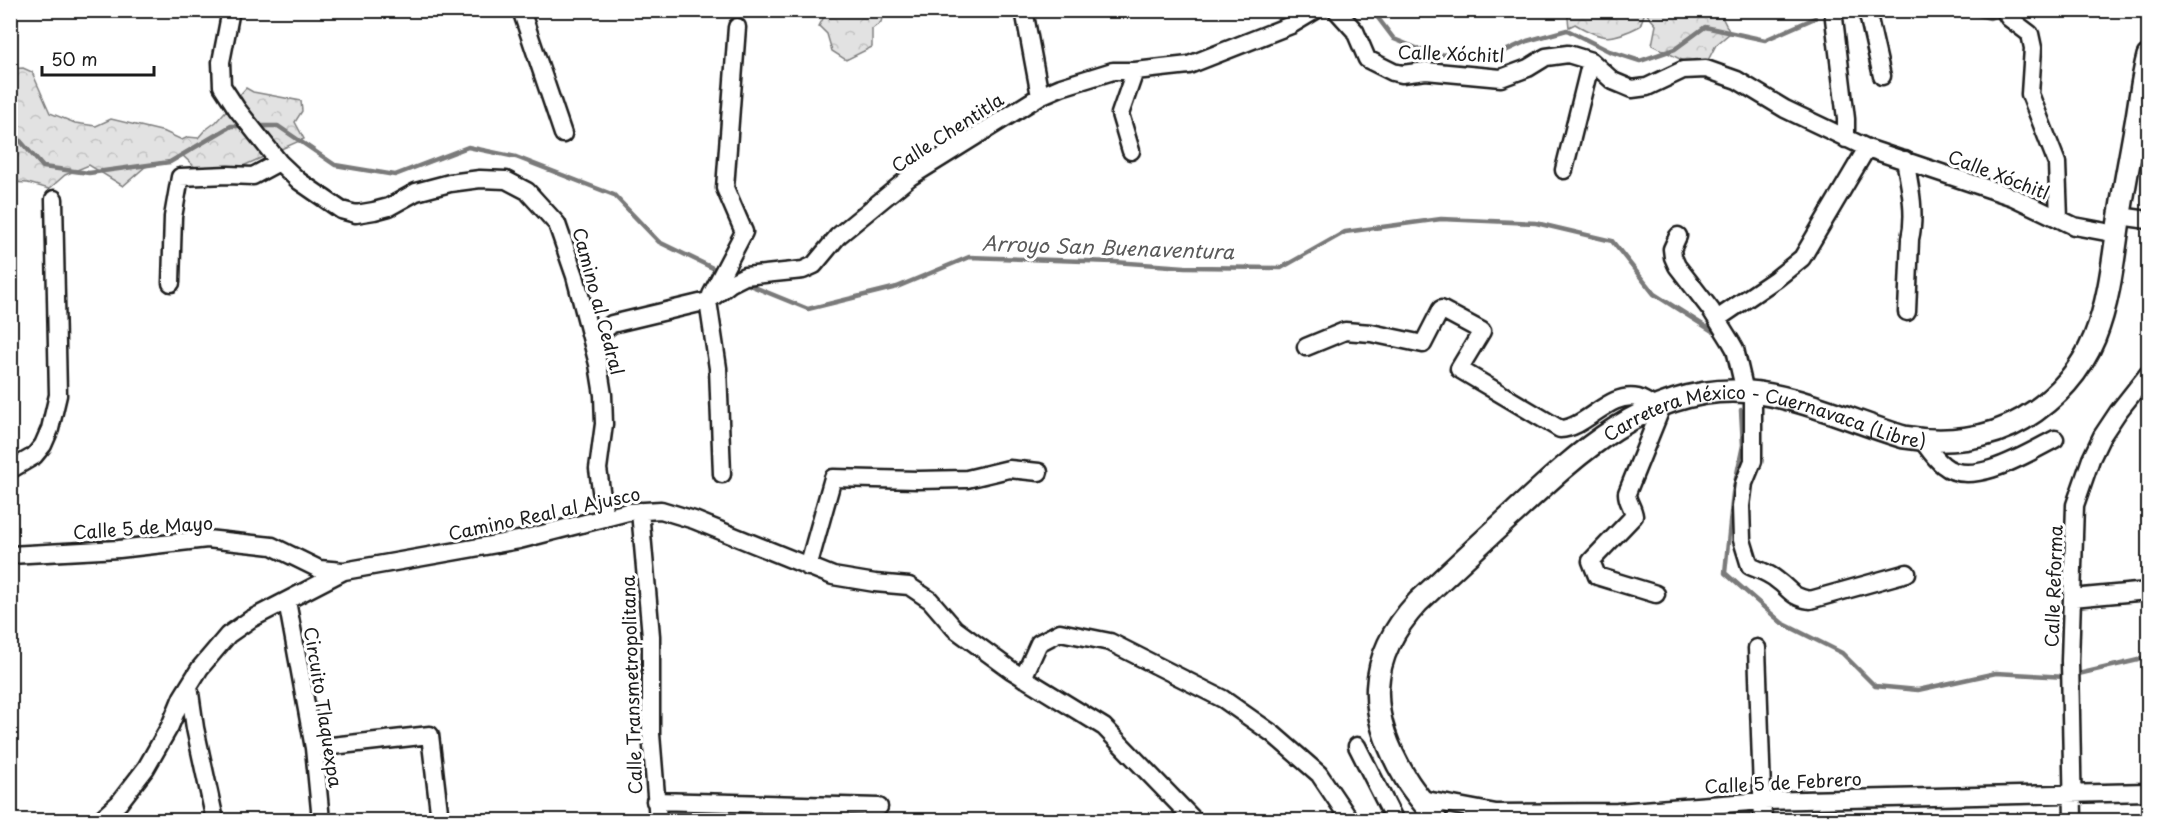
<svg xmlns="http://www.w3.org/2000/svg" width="2159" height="831" viewBox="0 0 2159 831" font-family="'Playpen Sans',sans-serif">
  <defs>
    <pattern id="forest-crowns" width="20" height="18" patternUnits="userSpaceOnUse" patternTransform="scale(1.5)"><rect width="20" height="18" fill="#e2e2e2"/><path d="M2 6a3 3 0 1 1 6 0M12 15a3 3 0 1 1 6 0" fill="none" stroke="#c1c1c1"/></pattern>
  </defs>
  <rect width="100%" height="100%" fill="#fff"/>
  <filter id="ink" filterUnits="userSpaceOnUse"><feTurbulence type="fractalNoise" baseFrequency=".0167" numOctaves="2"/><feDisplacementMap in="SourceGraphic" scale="12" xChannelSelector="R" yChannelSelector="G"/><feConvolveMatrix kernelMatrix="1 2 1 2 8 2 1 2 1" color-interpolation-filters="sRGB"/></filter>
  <g filter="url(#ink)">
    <!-- forest -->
    <path fill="url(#forest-crowns)" stroke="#7f7f7f" stroke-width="1.5" d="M 1567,10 L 1701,10 L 1705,13 L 1720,13 L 1730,33 L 1716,45 L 1706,64 L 1697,71 L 1695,78 L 1687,72 L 1690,64 L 1652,45 L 1656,25 L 1645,12 L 1640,26 C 1611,41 1602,40 1575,24 L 1569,27 Z
      M 827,11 L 827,10 L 893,11 L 882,18 L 881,22 L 872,29 L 872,47 L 846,60 L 832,51 L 827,34 L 819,26 Z
      M 23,68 L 32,72 L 50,113 L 75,123 L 96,126 L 111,119 L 165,132 L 182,140 L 188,137 L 198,138 L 204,131 L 216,122 L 246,88 L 253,92 L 301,101 L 302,111 L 295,122 L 304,139 L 227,173 L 197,169 L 182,155 L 164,164 L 160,162 L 145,167 L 123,186 L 89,165 L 65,175 L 49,189 L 28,183 L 11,182 L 10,69 Z"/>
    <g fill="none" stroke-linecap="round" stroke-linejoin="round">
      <!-- stream -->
      <path stroke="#7a7a7a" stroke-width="4.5" d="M 1372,10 L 1394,39 L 1431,54 L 1492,57 L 1527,41 L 1567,30 L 1609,51 L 1640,61 L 1675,49 L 1705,27 L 1765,40 L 1815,18
        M 1961,10 L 1990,18 L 2001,13
        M 257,126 L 278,126 L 335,165 L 395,175 L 468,147 L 516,157 L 614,195 L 659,242 L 721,272
        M 10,129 L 43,167 L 89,173 L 170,162 L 231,126 L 246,126
        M 742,282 L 808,309 L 897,287 L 969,257 L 1114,262 L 1185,267 L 1281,268 L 1345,232 L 1441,219 L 1536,223 L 1612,241 L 1654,294 L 1714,332
        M 1741,410 L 1743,445 L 1733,493 L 1725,573 L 1782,623 L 1842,653 L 1875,686 L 1918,690 L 1996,673 L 2066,677
        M 2074,675 L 2138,660 L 2148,655"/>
      <!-- minor casing -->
      <g stroke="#1c1c1c" stroke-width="21">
        <path id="minor" d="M 231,10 L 221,62 L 222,86 L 237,109 L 279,162 L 299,181 L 341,210 L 356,214 L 374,211 L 389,207 L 416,192 L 450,183 L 480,179 L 506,180 L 527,191 L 557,224 L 575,276 L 598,364 L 603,395 L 604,424 L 598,469 L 605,518
          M 521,10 L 563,134
          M 1024,10 L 1040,96
          M 1336,10 L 1355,31 L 1367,59 L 1393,72 L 1402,74 L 1426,71 L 1501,78 L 1528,68 L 1546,57 L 1568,54 L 1591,61 L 1613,81 L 1632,89 L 1647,87 L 1683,70 L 1706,69 L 1737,80 L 1785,109 L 1867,148 L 2013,197 L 2074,226 L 2117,234
          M 1833,10 L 1846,119 L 1846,139
          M 1867,10 L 1882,76
          M 2004,10 L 2009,18 L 2030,34 L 2033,48 L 2030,94 L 2057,163 L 2059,219
          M 1131,151 L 1120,114 L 1135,71
          M 1905,160 C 1910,186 1916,214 1910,239 L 1907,312
          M 1564,170 L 1591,61
          M 2120,216 L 2148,220
          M 1678,236 L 1672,249 L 1673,257 L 1677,266 L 1711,310 L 1731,342 L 1735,349 L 1745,392
          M 171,283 L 173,217 L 180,177 L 228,175 L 253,176 L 279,162
          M 711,295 L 744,232 L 725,188 L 737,27
          M 708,301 L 718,368 L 722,474
          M 1717,319 L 1776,279 L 1802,258 L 1867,148
          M 592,340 L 612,324 L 708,301 L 731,283 L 745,276 L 803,270 L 814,265 L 838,236 L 910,177 L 1040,96 L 1061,87 L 1113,71 L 1135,71 L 1189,65 L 1291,25 L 1316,10
          M 1306,347 L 1345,331 L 1371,333 L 1423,344 L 1441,309 L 1482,331 L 1459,369 L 1560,429 C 1587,428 1609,391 1638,398 C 1644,400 1650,404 1655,407
          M 1753,393 L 1753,461 L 1744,483 L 1741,506 L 1742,540 L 1750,566 C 1759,570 1769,573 1777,580 C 1791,590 1791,597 1810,600 L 1907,573
          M 1922,440 C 1928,448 1935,459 1943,465 C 1971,489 2028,453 2055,439
          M 10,470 L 34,456 L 43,445 L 50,429 L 58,395 L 54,199
          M 640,511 L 651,636 L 651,734 L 658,820
          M 10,555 L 119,549 L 207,539 L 272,546 L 319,569 L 343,571
          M 808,567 L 833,478 L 918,480 L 967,479 L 1009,469 L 1039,472
          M 1656,594 L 1597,576 L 1591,561 L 1634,516 C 1633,507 1627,502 1627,493 L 1663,404
          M 2072,598 L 2148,591
          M 287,601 L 314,748 L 321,820
          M 1757,648 L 1763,820
          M 1023,678 L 1039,643 L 1060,632 L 1110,642 L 1223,699 L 1273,734 L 1319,774 L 1350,820
          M 189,686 L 195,728 L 215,820
          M 1357,746 L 1393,817 L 1393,820
          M 314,748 L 430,735 L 440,820
          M 1421,799 L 1496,813 L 1617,812 L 1763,801 L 2148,792
          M 655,801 L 879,807
          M 100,820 L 119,803 L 146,768 L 170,726 L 182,697 L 200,668 L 228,635 L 251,619 L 344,571 L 519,540 L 628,512 L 661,510 L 694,520 L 833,576 L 875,583 L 909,586 L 930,600 L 955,629 L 1011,670 L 1104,727 L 1194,820
          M 2073,820 L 2070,661 L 2075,505 L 2091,459 L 2102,436 L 2118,412 L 2148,374"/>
      </g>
      <!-- major casing -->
      <g stroke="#1c1c1c" stroke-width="26">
        <g id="major">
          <path id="s1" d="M 1436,820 C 1427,806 1415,794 1406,779 C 1367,715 1365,659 1418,602 C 1450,572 1482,542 1515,512 C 1576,455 1643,391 1733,391 C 1789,391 1850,421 1904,437 C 1944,444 1988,440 2023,419 C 2100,372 2107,308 2118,227 C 2123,192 2130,158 2136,123 C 2140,101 2142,78 2148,56"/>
        </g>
      </g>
      <!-- minor -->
      <use href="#minor" stroke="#fff" stroke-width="16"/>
      <!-- major -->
      <use href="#major" stroke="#fff" stroke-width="21"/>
    </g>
  </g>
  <g text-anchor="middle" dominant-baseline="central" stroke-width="6" stroke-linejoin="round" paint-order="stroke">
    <!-- street labels -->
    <g font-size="18" fill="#1c1c1c" stroke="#fff">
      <text transform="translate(1451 53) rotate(2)">Calle Xóchitl</text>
      <text transform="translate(947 132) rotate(-33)">Calle Chentitla</text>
      <text transform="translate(1999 174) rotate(21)">Calle Xóchitl</text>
      <text transform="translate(599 301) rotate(75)">Camino al Cedral</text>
      <text stroke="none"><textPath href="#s1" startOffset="664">Carretera México - Cuernavaca (Libre)</textPath></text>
      <text transform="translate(544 513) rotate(-12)">Camino Real al Ajusco</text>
      <text transform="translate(143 527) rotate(-4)">Calle 5 de Mayo</text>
      <text transform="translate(2053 586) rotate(-88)">Calle Reforma</text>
      <text transform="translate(631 685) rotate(-92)">Calle Transmetropolitana</text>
      <text transform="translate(324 707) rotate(81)">Circuito Tlaquexpa</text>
      <text transform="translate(1783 782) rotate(-3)">Calle 5 de Febrero</text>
    </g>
    <!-- water labels -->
    <g font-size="20" font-style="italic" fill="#5a5a5a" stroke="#fff">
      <text transform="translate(1108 247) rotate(2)">Arroyo San Buenaventura</text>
    </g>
  </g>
  <!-- margin -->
  <rect width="2159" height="831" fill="none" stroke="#fff" stroke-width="36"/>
  <rect x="18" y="18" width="2123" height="795" fill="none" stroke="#1c1c1c" stroke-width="2" filter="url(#ink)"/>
  <!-- scale -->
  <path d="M42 66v9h112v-9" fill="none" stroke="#1c1c1c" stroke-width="3"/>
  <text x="51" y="66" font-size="18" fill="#1c1c1c" stroke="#ffffff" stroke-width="4.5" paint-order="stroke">50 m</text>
</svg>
